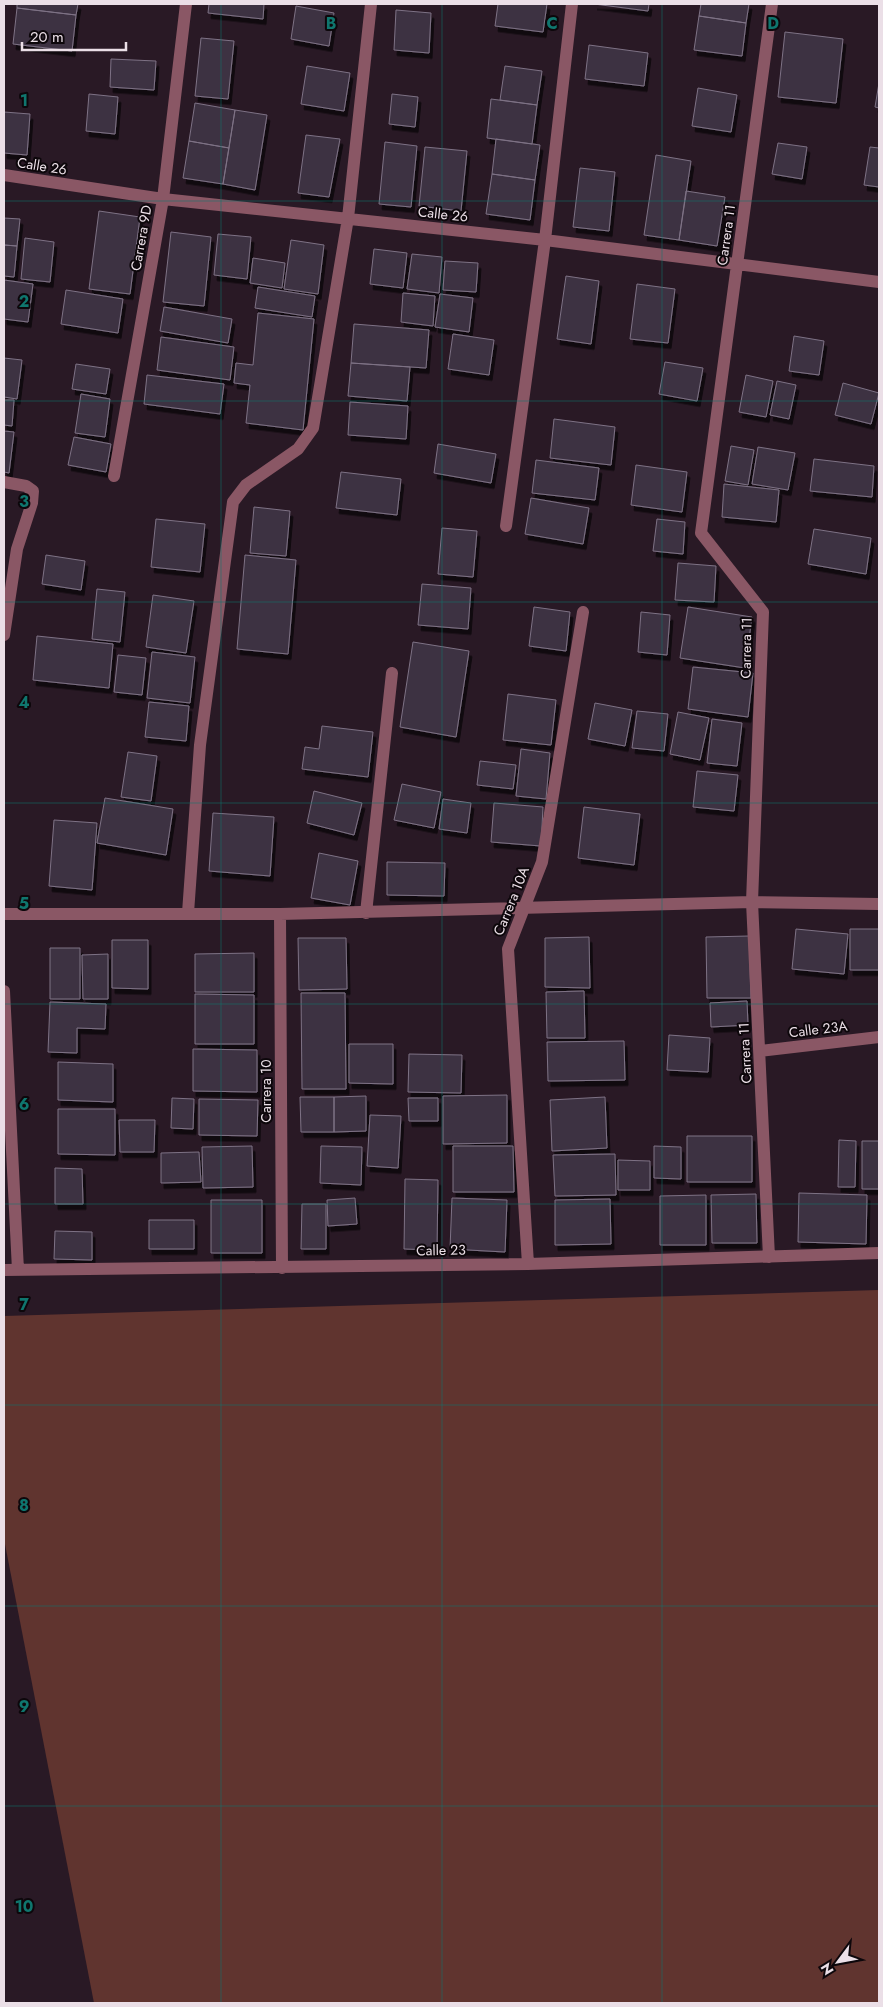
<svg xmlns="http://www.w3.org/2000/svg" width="883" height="2007" viewBox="0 0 883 2007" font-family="Jost,sans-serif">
  <defs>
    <filter id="shadow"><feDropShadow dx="3" dy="5.5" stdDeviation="0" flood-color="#0009"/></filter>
  </defs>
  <rect width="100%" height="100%" fill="#291925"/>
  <!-- green -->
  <path fill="#60342f" d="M 879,1290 L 879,2003 L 94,2003 L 4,1539 L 4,1316 Z"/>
  <!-- building -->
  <path fill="#3d3343" stroke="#7e7285" filter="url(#shadow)" d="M 17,4 L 78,4 L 76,15 L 17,8 Z
    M 209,4 L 264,4 L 263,19 L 208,13 Z
    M 498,4 L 547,4 L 543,32 L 495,26 Z
    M 594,4 L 649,4 L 648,11 Z
    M 701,4 L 749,4 L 746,23 L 699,16 Z
    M 296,6 L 334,13 L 329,46 L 291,39 Z
    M 17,8 L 76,15 L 72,51 L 13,44 Z
    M 396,10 L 431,13 L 429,53 L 394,50 Z
    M 699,16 L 746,23 L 742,56 L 694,50 Z
    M 785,32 L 843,39 L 836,103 L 778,97 Z
    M 201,38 L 234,41 L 228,99 L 195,96 Z
    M 589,45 L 648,53 L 644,86 L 585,79 Z
    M 111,59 L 156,61 L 154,90 L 110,87 Z
    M 307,66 L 350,73 L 344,111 L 301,104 Z
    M 505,66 L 542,71 L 537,105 L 500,100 Z
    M 879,83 L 879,108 L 875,107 Z
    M 698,88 L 737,95 L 731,132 L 692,126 Z
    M 89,94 L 118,97 L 115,134 L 86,131 Z
    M 392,94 L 418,97 L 415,127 L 389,124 Z
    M 491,99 L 537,105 L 532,144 L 487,138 Z
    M 195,103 L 235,110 L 229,148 L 189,141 Z
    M 235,110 L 267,115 L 255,190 L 223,184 Z
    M 4,112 L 30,114 L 27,155 L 4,153 Z
    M 306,135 L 340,139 L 329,197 L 298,193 Z
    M 496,139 L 540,145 L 535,180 L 492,174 Z
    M 189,141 L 229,148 L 223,184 L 183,178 Z
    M 385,142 L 417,146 L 411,207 L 379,204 Z
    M 778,143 L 807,147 L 802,179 L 772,174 Z
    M 425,147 L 467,151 L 461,211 L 419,206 Z
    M 870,147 L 879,148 L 879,187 L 864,185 Z
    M 656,155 L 691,161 L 679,240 L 644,235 Z
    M 580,168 L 615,172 L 609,231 L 573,227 Z
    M 492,174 L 535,180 L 530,220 L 486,214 Z
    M 686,191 L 725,197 L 717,246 L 679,240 Z
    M 99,211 L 140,217 L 130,294 L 89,289 Z
    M 4,218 L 20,219 L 17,246 L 4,245 Z
    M 171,232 L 211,237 L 204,306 L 163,302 Z
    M 218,234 L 251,237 L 247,279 L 214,275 Z
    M 25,238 L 54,242 L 50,282 L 21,279 Z
    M 291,240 L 324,245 L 318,294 L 284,289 Z
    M 4,245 L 17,246 L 14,277 L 4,276 Z
    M 374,249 L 407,253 L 403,288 L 370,284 Z
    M 412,254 L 442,257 L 439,293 L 407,289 Z
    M 253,258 L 285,263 L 282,288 L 250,283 Z
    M 445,261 L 478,263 L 476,292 L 443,290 Z
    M 566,276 L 599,281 L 591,344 L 557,339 Z
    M 4,280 L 33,284 L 28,322 L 4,319 Z
    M 637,284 L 675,289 L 668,343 L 630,339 Z
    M 258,287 L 315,296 L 312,317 L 255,308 Z
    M 66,290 L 123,299 L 118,333 L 61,324 Z
    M 403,293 L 435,296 L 433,326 L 401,322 Z
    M 440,294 L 473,298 L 469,332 L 435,327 Z
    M 164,307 L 232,319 L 228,343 L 160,331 Z
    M 258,313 L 314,319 L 303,430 L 246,423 L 250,385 L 234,383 L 236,363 L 253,365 Z
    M 354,324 L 429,330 L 426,368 L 351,363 Z
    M 453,334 L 494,340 L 489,375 L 448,369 Z
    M 794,336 L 824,341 L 819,375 L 789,371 Z
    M 161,337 L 234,347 L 230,380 L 157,370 Z
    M 4,358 L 22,360 L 17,399 L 4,397 Z
    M 665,362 L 703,368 L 697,401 L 659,394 Z
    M 351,363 L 410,367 L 407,401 L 348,396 Z
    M 76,364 L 110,369 L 106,394 L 72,389 Z
    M 147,375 L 224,384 L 220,414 L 144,404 Z
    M 746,375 L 773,381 L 766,417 L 739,412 Z
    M 777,381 L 796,385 L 789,419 L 770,415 Z
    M 843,383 L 879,393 L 871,424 L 835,415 Z
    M 81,394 L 110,399 L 105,437 L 75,433 Z
    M 4,400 L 14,400 L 12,426 L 4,425 Z
    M 350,402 L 408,406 L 406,439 L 348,435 Z
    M 554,419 L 615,427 L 611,465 L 550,458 Z
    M 4,431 L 14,432 L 9,473 L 4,472 Z
    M 74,437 L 111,444 L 106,472 L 68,465 Z
    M 438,444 L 496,454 L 491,483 L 434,473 Z
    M 731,446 L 754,450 L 748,485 L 725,481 Z
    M 758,447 L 795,453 L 788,490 L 752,484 Z
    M 814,459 L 874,466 L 872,497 L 810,491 Z
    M 536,460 L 599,468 L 595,500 L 532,493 Z
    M 636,465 L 687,472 L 682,512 L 631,505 Z
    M 341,472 L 401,479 L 397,515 L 336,508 Z
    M 724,484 L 779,490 L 776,522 L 722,517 Z
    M 531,498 L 589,508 L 583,544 L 525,534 Z
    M 254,507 L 290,511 L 286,556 L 250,553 Z
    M 156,519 L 205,524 L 200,572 L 151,567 Z
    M 657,519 L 685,522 L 683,554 L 653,551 Z
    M 442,528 L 477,531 L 473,577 L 438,574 Z
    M 814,529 L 871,538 L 866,574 L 808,564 Z
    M 46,555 L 85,561 L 81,590 L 42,584 Z
    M 245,555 L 296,560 L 288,654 L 237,649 Z
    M 678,563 L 716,566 L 714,602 L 675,600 Z
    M 422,584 L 471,588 L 468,629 L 418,625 Z
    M 97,589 L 125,592 L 120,642 L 92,639 Z
    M 153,595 L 194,601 L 186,653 L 146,647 Z
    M 534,607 L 570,612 L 566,651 L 529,646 Z
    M 688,607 L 752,617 L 745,668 L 680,658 Z
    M 641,612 L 670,615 L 667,655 L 638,652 Z
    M 37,636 L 113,644 L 109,688 L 33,680 Z
    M 413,642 L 469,651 L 456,737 L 400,727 Z
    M 152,652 L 195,657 L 190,703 L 147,698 Z
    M 118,655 L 146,658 L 142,695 L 114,692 Z
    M 693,667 L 753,673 L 748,717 L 688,709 Z
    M 508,694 L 556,700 L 551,745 L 503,740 Z
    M 149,702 L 189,706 L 186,741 L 145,737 Z
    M 595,703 L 632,710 L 625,746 L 588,739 Z
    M 637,711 L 668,714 L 664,751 L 632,748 Z
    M 678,712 L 709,718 L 700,760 L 670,754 Z
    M 712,719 L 742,723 L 737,766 L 707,763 Z
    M 322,726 L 373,732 L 368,777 L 302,769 L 305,747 L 319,749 Z
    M 521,749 L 550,753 L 546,799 L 516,796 Z
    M 128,752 L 157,756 L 151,801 L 121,797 Z
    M 480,761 L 516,765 L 513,789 L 477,785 Z
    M 697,771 L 738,775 L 734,811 L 693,807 Z
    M 402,784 L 441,792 L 434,828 L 394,820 Z
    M 314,791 L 362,803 L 354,835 L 307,823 Z
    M 105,798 L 173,809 L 166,855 L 97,843 Z
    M 443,799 L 471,803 L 467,833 L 439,829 Z
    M 494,803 L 543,807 L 541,846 L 491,842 Z
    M 584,807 L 640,814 L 634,865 L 578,858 Z
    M 213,813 L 274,817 L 270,876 L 209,871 Z
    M 54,820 L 97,823 L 92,890 L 49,886 Z
    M 319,853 L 358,861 L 350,905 L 311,898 Z
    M 387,862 L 445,863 L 444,896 L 387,895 Z
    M 796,929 L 848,934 L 844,974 L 792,969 Z
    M 850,929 L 879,929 L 879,970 L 850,970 Z
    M 749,936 L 751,998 L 707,998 L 706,937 Z
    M 589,937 L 590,988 L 545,987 L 545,938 Z
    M 298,938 L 346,938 L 347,989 L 299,990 Z
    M 112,940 L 148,940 L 148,989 L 112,988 Z
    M 50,948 L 80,948 L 80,999 L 50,999 Z
    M 254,953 L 254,992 L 195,992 L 195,954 Z
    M 108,954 L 108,999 L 83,999 L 82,955 Z
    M 584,991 L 585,1038 L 547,1038 L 546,992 Z
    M 301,993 L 345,993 L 346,1089 L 302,1089 Z
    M 195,994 L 254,995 L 254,1044 L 195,1044 Z
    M 747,1001 L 748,1025 L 711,1027 L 710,1003 Z
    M 50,1002 L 106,1004 L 105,1029 L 77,1028 L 77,1053 L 48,1052 Z
    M 669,1035 L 710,1038 L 708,1072 L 667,1070 Z
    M 624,1041 L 625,1080 L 548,1081 L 547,1042 Z
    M 349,1044 L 393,1044 L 393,1084 L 349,1083 Z
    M 193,1049 L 257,1050 L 257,1092 L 193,1091 Z
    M 409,1054 L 462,1055 L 461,1093 L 408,1092 Z
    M 58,1062 L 113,1064 L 113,1102 L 58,1100 Z
    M 507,1095 L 507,1143 L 443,1144 L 443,1096 Z
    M 366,1096 L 366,1131 L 334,1132 L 334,1097 Z
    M 300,1097 L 334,1097 L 334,1132 L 301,1132 Z
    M 605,1097 L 607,1148 L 552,1151 L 550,1100 Z
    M 172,1098 L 194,1099 L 193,1129 L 171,1128 Z
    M 408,1098 L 438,1098 L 438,1121 L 409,1121 Z
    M 199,1099 L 258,1100 L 257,1136 L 199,1135 Z
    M 58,1109 L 115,1109 L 115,1155 L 58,1154 Z
    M 370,1115 L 401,1116 L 398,1168 L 367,1166 Z
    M 119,1120 L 155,1120 L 154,1152 L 120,1152 Z
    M 687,1136 L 752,1136 L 752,1182 L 687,1182 Z
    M 839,1140 L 856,1141 L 855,1187 L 838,1187 Z
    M 862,1141 L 879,1141 L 879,1189 L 862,1189 Z
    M 252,1146 L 253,1187 L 203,1188 L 202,1147 Z
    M 321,1146 L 362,1147 L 361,1185 L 320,1183 Z
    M 453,1146 L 513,1146 L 514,1192 L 453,1192 Z
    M 654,1146 L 681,1147 L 681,1179 L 654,1178 Z
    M 199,1152 L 201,1182 L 161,1183 L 161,1153 Z
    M 615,1154 L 616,1195 L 555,1196 L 553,1155 Z
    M 618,1160 L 650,1161 L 650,1190 L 618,1190 Z
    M 55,1168 L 82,1169 L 83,1204 L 55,1204 Z
    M 405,1179 L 438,1180 L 437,1250 L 404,1249 Z
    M 799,1193 L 867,1195 L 866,1244 L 798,1242 Z
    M 756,1194 L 757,1243 L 712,1243 L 711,1195 Z
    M 706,1195 L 706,1245 L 660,1245 L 660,1196 Z
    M 355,1198 L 357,1224 L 328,1226 L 327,1200 Z
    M 452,1198 L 507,1200 L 505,1252 L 450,1249 Z
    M 610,1199 L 611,1244 L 555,1245 L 555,1200 Z
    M 211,1200 L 262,1200 L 262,1253 L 211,1253 Z
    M 302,1204 L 326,1204 L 326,1249 L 301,1249 Z
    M 149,1220 L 194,1220 L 194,1249 L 149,1249 Z
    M 55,1231 L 92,1232 L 92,1260 L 54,1259 Z"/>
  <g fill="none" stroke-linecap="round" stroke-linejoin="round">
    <!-- minor -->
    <path stroke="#8a5765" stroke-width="12" d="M 4,175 L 163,199 L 545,240 L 879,282
      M 114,476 L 163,199 L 186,4
      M 4,482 L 26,486 L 33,491 L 32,503 L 17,549 L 4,635
      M 506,526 L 545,240 L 572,4
      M 188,913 L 200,745 L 233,502 L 246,485 L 298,449 L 313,428 L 348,218 L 371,4
      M 366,913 L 392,673
      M 4,914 L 280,914 L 752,902 L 879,904
      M 280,914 L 282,1268
      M 4,991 L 18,1270
      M 760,1051 L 879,1037
      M 769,1257 L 752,902 L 763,612 L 701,533 L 772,4
      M 528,1264 L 508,949 L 542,862 L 583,612
      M 4,1270 L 528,1264 L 879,1253"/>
  </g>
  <!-- grid -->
  <path fill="none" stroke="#0f766e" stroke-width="1" stroke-opacity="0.55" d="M 221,4 L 221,2003M 442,4 L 442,2003M 662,4 L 662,2003M 4,201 L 879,201M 4,401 L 879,401M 4,602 L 879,602M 4,803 L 879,803M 4,1004 L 879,1004M 4,1204 L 879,1204M 4,1405 L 879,1405M 4,1606 L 879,1606M 4,1806 L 879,1806"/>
  <g text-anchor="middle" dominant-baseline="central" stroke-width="4" stroke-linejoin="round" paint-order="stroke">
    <!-- street labels -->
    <g font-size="14" fill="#ebdfe7" stroke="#0d070b">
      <text transform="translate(42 166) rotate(9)">Calle 26</text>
      <text transform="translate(443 214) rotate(6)">Calle 26</text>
      <text transform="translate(726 235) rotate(-82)">Carrera 11</text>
      <text transform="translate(141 238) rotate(-80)">Carrera 9D</text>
      <text transform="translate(746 648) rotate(-89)">Carrera 11</text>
      <text transform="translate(511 901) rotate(-68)">Carrera 10A</text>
      <text transform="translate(818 1029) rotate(-7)">Calle 23A</text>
      <text transform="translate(745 1053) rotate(-93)">Carrera 11</text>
      <text transform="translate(266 1091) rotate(-90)">Carrera 10</text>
      <text transform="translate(441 1250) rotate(-1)">Calle 23</text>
    </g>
  </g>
  <g font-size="16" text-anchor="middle" font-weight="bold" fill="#0f766e" stroke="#0d070b" stroke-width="4" stroke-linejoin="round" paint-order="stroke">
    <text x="331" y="29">B</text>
    <text x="552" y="29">C</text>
    <text x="773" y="29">D</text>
    <text x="24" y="106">1</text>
    <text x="24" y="307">2</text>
    <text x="24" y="507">3</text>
    <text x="24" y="708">4</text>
    <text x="24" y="909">5</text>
    <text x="24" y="1110">6</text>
    <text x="24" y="1310">7</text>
    <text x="24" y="1511">8</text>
    <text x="24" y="1712">9</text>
    <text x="24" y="1912">10</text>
  </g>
  <!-- border -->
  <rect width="883" height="2007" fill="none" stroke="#ebdfe7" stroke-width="10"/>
  <!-- north arrow -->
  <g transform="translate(838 1962) rotate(238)" stroke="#0d070b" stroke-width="4" paint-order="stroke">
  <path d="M0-4L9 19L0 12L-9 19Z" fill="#ebdfe7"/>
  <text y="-8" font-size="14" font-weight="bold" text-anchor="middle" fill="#ebdfe7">N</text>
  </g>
  <!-- scale -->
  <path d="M22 42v8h104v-8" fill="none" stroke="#ebdfe7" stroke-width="2.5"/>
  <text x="30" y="42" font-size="15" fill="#ebdfe7" stroke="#0d070b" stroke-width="4" paint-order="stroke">20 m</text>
</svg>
